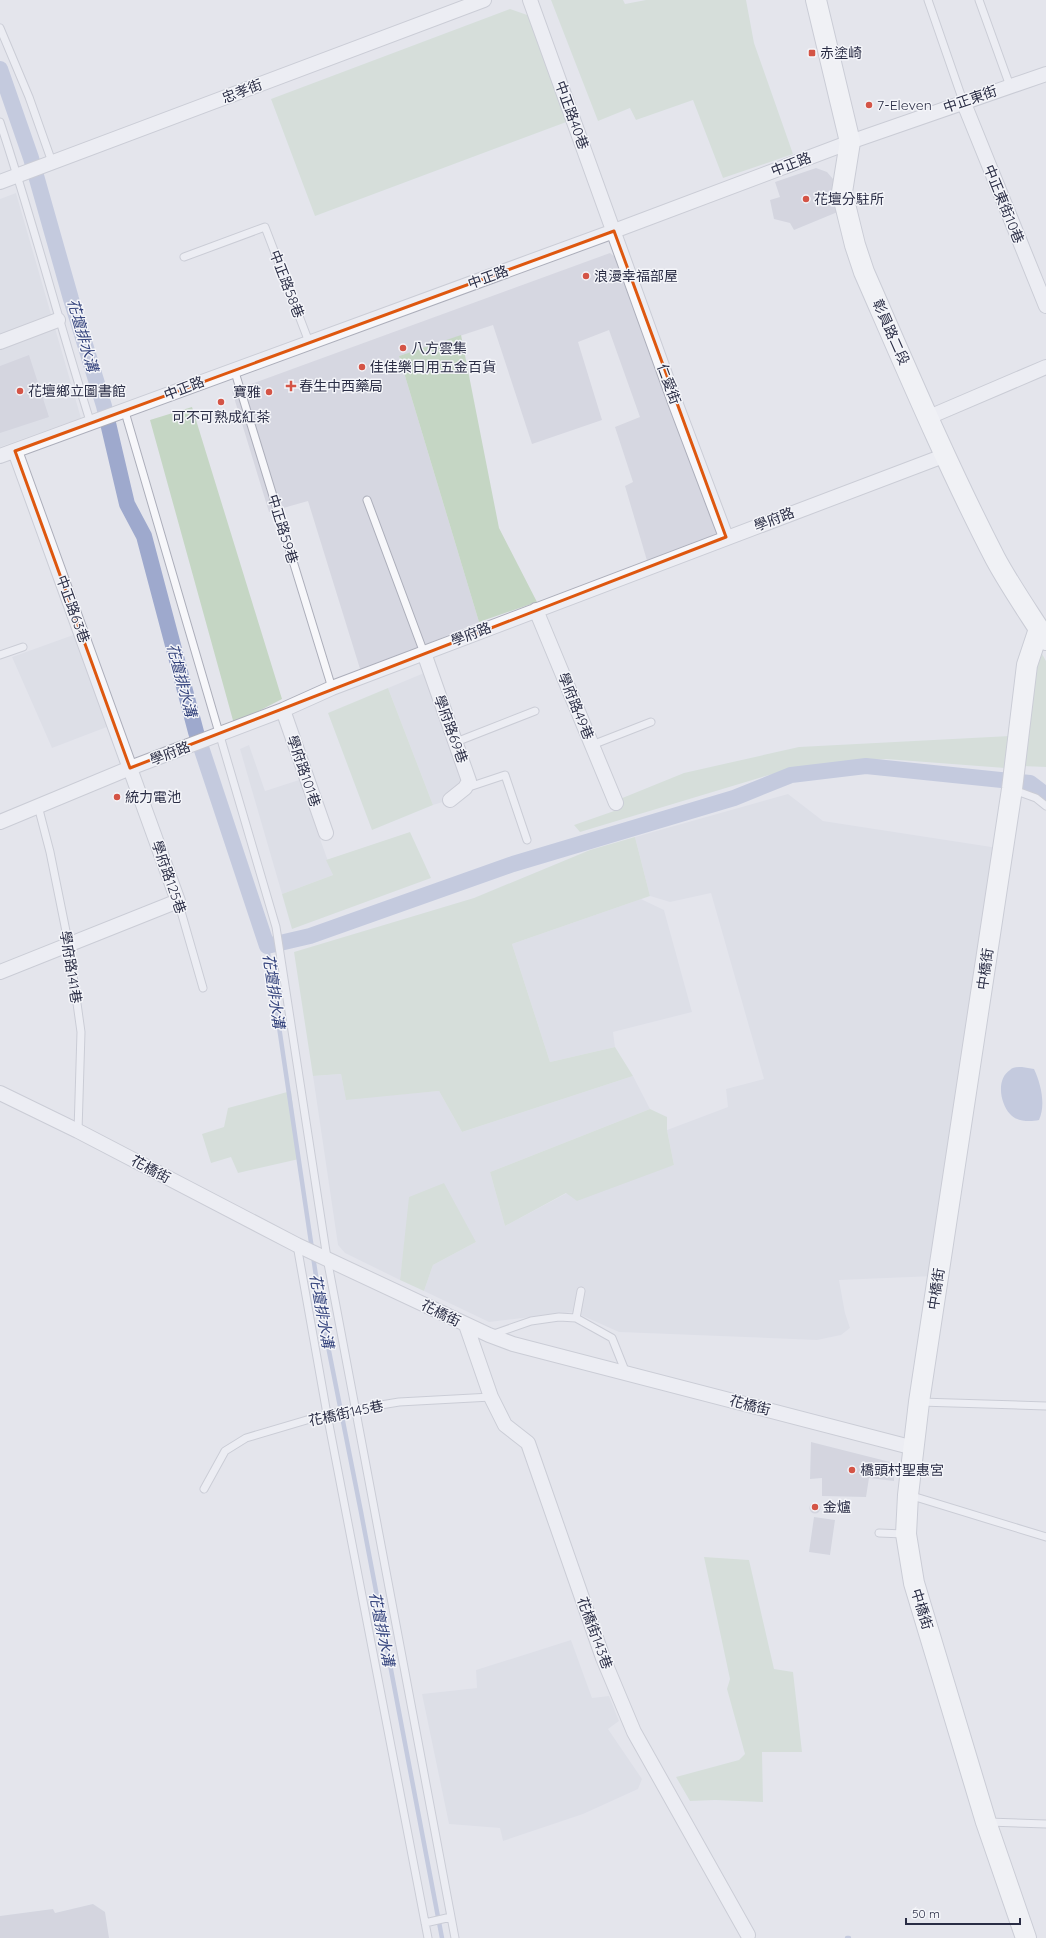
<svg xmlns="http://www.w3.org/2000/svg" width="1046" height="1938" viewBox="0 0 1046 1938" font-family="Quicksand,'Noto Sans TC',sans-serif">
  <rect width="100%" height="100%" fill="#e4e5ec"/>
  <!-- built -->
  <path fill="#d6d7e1" d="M 16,193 L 81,418 L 0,447 L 0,199 Z
    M 610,253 L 628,267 L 720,524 L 715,536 L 648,564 L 625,486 L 633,482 L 615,427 L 640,417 L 609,330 L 578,342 L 602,420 L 532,444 L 493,325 L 399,356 L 479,622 L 361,672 L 308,501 L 269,512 L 232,391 Z
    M 76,634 L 112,725 L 52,748 L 12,657 Z
    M 424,673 L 469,794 L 433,805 L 388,688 Z
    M 249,745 L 265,791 L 299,780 L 333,875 L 282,894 L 240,749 Z
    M 788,794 L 823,821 L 998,848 L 935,1276 L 839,1280 L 845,1313 L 850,1328 L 841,1335 L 817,1340 L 619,1332 L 574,1312 L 489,1322 L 424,1291 L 433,1265 L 476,1242 L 410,1197 L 400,1280 L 345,1253 L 338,1245 L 313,1076 L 341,1074 L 346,1099 L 439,1091 L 462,1132 L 633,1076 L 650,1109 L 490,1172 L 505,1226 L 567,1193 L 674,1165 L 667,1130 L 728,1107 L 726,1089 L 764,1079 L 711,893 L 670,902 L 650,896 L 635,837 Z
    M 641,899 L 664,910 L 692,1012 L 613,1032 L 615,1047 L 550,1062 L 512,944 Z
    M 571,1640 L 592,1698 L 609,1696 L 619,1721 L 608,1729 L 642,1779 L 638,1789 L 583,1814 L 503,1841 L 500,1828 L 449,1824 L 422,1694 L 477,1688 L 476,1670 Z"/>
  <!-- green -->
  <path fill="#c5d6c4" d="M 551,0 L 623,0 L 625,4 L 646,0 L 746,0 L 754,43 L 793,154 L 723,178 L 693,100 L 636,120 L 630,108 L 598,121 Z
    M 510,9 L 533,17 L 569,121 L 315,216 L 271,99 Z
    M 461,335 L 499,528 L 537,602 L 479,622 L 399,356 Z
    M 192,407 L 282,699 L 234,724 L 150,420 Z
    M 1042,654 L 1046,661 L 1046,767 L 1022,766 L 1037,667 Z
    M 388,688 L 433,805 L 372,830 L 328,713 Z
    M 1010,736 L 1005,768 L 886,759 L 823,764 L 769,775 L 580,832 L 574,825 L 617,810 L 615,801 L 684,773 L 799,747 Z
    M 410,832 L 431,878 L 292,929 L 282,894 L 333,875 L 326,860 Z
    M 635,837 L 650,896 L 512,944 L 550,1062 L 615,1047 L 633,1076 L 462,1132 L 439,1091 L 346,1100 L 341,1074 L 313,1076 L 294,952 L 474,898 L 590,850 Z
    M 291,1091 L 299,1159 L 238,1173 L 231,1157 L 211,1163 L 202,1134 L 224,1127 L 228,1108 Z
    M 650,1109 L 667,1117 L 667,1130 L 674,1165 L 577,1201 L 566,1193 L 505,1226 L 490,1172 Z
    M 444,1183 L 476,1242 L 433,1265 L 424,1291 L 400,1280 L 409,1197 Z
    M 704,1557 L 749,1560 L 774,1669 L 793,1672 L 802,1752 L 762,1752 L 763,1802 L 715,1800 L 690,1801 L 676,1777 L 739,1760 L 745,1754 L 727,1689 L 730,1679 Z"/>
  <!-- water -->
  <path fill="#9ea9cd" d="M 1022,1067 L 1034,1069 C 1041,1084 1046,1105 1039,1120 C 1030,1122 1017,1122 1010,1114 C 1000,1103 996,1079 1010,1070 C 1013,1067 1018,1067 1022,1067 Z"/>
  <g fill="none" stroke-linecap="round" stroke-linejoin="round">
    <!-- stream -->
    <path stroke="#9ea9cd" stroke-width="4.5" d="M 267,946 L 312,1249
      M 313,1256 L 322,1316 L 361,1512 L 442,1938
      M 847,1938 L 849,1938"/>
    <!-- canal -->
    <path stroke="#9ea9cd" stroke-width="16" d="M 0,69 L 31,158 L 71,299 L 104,406 L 127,504 L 144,536 L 196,732 L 267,946 L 310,936 L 513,864 L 734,798 L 791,775 L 866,766 L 1030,783 L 1046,795"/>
  </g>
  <!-- building -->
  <path fill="#c0c2cf" d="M 816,168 L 827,172 L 833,179 L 840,211 L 794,230 L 790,223 L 774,219 L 770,200 L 780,197 L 775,182 Z
    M 29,355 L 49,417 L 0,433 L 0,366 Z
    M 811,1442 L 894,1463 L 894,1481 L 869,1478 L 866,1497 L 822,1496 L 822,1478 L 810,1479 Z
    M809.5 1508a5.5 5.5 0 1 1 11 0a5.5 5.5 0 1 1-11 0Z
    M 814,1517 L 835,1520 L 830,1555 L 809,1552 Z
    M 93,1904 L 105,1912 L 109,1938 L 0,1938 L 0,1916 L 53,1909 L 55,1913 Z"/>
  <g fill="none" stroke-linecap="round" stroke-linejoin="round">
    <!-- lane casing -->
    <g stroke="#acaeba" stroke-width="9">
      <path id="lane" d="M 928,0 L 963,101
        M 979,0 L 1010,86
        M 0,28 L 29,97 L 52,162
        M 0,122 C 33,221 59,323 91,424
        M 184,257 L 265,227 L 309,342
        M 234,369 L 332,688
        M 125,412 L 276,927 L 327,1258 L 455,1938
        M 367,500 L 424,653
        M 0,655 L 23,647
        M 456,742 L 535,711
        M 592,745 L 651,722
        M 466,788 L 505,775 L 527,840
        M 1014,790 L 1036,798 L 1046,806
        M 38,806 L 50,852 L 69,946 L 81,1032 L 78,1131
        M 178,901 L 203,988
        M 297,1245 L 327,1414 L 428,1938
        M 576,1318 L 581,1291
        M 491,1335 L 531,1321 L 559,1317 L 576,1318 L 612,1338 L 626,1373
        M 920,1402 L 1046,1406
        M 204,1489 L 225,1451 L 246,1438 L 327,1414 L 399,1402 L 491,1397
        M 909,1495 L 1046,1537
        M 879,1533 L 904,1534
        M 988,1822 L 1046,1824
        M 425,1923 L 451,1917"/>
    </g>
    <!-- street casing -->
    <g stroke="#acaeba" stroke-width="16">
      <path id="street" d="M 530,0 L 675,402 L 726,537
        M 963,101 L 1046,306
        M 0,182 L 484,0
        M 0,342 L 58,320
        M 929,417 L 1046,367
        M 0,456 L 614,231 L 850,142 L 1046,74
        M 536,610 L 616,803
        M 424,653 L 469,781 L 465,788 L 450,800
        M 283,710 L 326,833
        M 0,822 L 130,768 L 283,710 L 332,688 L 946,455
        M 0,972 L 178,901 L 15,451
        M 0,1093 L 78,1131 L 297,1245 L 489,1335 L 513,1344 L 914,1448
        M 466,1325 L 491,1397 L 505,1425 L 528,1443 L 603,1658 L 634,1732 L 748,1935"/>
    </g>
    <!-- secondary casing -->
    <g stroke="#acaeba" stroke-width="22">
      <path id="secondary" d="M 816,0 L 850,142 L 842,192 L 855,245 L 864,272 C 906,368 947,465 995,558 C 1010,586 1029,613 1046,640
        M 1026,1938 L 986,1822 L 914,1583 L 906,1534 L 908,1495 L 919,1402 L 1012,789 L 1027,665 L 1039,629"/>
    </g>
    <!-- lane -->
    <use href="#lane" stroke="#f7f7fa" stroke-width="7"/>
    <!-- street -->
    <use href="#street" stroke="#f7f7fa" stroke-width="14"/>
    <!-- secondary -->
    <use href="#secondary" stroke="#fff" stroke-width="20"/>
  </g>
  <!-- marked area -->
  <path d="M0 0H1046V1938H0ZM 614,231 L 726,537 L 130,768 L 15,451 Z" fill="#e4e5ec" fill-opacity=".55" fill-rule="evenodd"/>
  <path fill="none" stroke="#de570f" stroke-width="3" stroke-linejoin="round" d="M 614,231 L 726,537 L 130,768 L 15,451 Z"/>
  <!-- markers -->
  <g fill="#d45446" stroke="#f4f5f9" stroke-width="1.5">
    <rect x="808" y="49" width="8" height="8" rx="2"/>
    <circle cx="869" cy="105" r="4"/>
    <circle cx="806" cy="199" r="4"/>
    <circle cx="586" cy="276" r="4"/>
    <circle cx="403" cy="348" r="4"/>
    <circle cx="362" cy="367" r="4"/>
    <path d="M289 380h4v4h4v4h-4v4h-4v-4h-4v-4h4z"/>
    <circle cx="20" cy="391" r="4"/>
    <circle cx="269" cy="392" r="4"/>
    <circle cx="221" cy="402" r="4"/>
    <circle cx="117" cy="797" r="4"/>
    <circle cx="852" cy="1470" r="4"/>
    <circle cx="815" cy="1507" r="4"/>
  </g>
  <g text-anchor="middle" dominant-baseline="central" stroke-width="3" stroke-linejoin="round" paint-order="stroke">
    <!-- poi labels -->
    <g font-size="14" fill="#2a2d45" stroke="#f4f5f9" text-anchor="start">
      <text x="820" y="53">赤塗崎</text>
      <text x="877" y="105">7-Eleven</text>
      <text x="814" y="199">花壇分駐所</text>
      <text x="594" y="276">浪漫幸福部屋</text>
      <text x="411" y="348">八方雲集</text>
      <text x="370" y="367">佳佳樂日用五金百貨</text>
      <text x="299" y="386">春生中西藥局</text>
      <text x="28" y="391">花壇鄉立圖書館</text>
      <text x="261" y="392" text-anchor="end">寶雅</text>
      <text x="221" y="417" text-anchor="middle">可不可熟成紅茶</text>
      <text x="125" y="797">統力電池</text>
      <text x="860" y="1470">橋頭村聖惠宮</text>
      <text x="823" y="1507">金爐</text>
    </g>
    <!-- street labels -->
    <g font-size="14" fill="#2a2d45" stroke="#f4f5f9">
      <text transform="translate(242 91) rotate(-21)">忠孝街</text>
      <text transform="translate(970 99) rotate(-19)">中正東街</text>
      <text transform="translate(572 115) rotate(70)">中正路40巷</text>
      <text transform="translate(791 164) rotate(-21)">中正路</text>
      <text transform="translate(1004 204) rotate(68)">中正東街10巷</text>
      <text transform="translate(488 277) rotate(-20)">中正路</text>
      <text transform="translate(287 284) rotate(69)">中正路58巷</text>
      <text transform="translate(891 332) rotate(66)">彰員路二段</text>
      <text transform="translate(669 384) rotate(70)">仁愛街</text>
      <text transform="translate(184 388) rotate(-21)">中正路</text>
      <text transform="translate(774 519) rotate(-21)">學府路</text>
      <text transform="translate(283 529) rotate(73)">中正路59巷</text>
      <text transform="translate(73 609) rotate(70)">中正路63巷</text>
      <text transform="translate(471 634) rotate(-21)">學府路</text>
      <text transform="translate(576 706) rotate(68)">學府路49巷</text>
      <text transform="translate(451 729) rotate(70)">學府路69巷</text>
      <text transform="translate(170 753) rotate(-21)">學府路</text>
      <text transform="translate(304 771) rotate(71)">學府路101巷</text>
      <text transform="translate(169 877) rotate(71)">學府路125巷</text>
      <text transform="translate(71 967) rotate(81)">學府路141巷</text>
      <text transform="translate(985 969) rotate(-82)">中橋街</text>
      <text transform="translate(151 1169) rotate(28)">花橋街</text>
      <text transform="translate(936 1289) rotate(-81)">中橋街</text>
      <text transform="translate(441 1313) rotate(26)">花橋街</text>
      <text transform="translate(750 1405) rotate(14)">花橋街</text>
      <text transform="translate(346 1413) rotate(-12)">花橋街145巷</text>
      <text transform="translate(922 1609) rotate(73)">中橋街</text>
      <text transform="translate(595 1633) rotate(70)">花橋街143巷</text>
    </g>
    <!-- water labels -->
    <g font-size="15" font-style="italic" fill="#32417b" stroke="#f4f5f9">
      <text transform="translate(83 335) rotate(74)">花壇排水溝</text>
      <text transform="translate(182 680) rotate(75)">花壇排水溝</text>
      <text transform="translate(274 991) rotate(82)">花壇排水溝</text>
      <text transform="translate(322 1311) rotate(80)">花壇排水溝</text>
      <text transform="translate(382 1629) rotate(79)">花壇排水溝</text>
    </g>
  </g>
  <!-- scale -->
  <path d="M906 1918v6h114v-6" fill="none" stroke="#2a2d45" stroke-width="2"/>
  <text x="912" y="1918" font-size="12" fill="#2a2d45" stroke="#f4f5f9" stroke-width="3" paint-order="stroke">50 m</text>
</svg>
